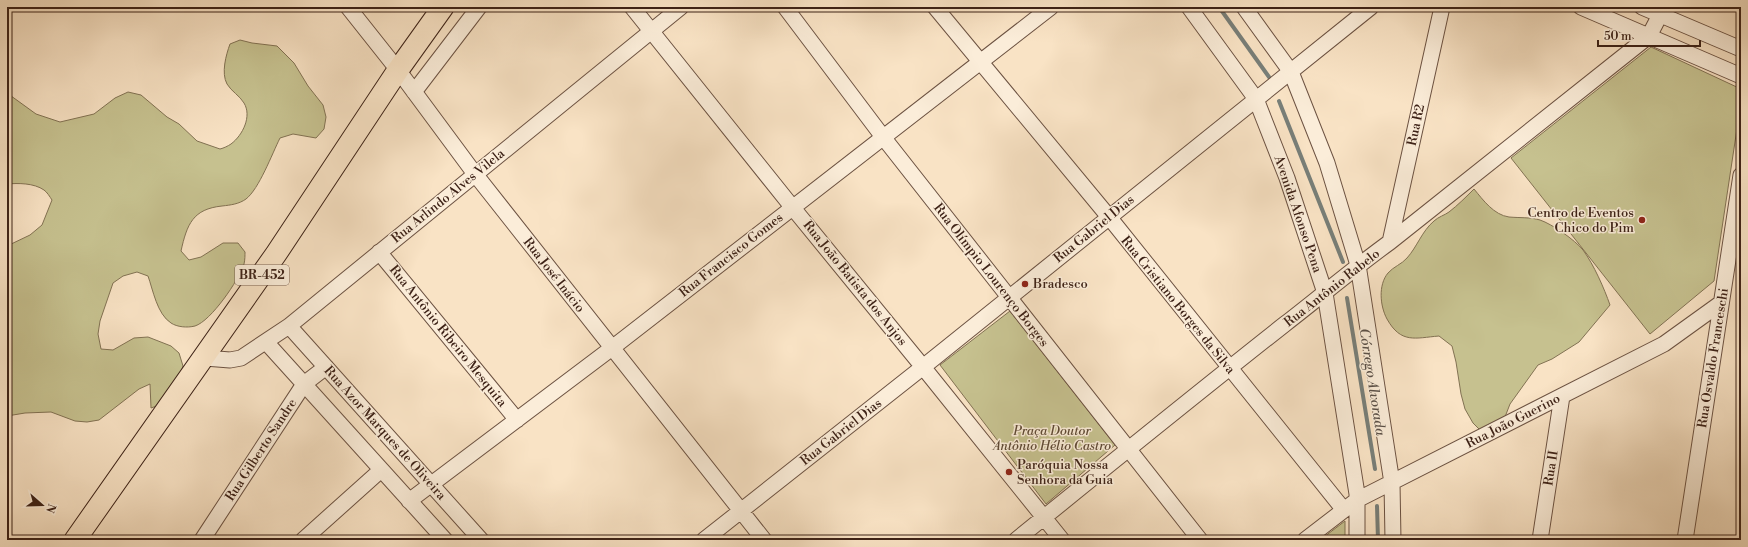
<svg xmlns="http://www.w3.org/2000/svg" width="1748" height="547" viewBox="0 0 1748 547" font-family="'Libre Bodoni',serif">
  <rect width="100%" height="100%" fill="#f9e3c5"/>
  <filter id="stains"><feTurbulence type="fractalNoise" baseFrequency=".005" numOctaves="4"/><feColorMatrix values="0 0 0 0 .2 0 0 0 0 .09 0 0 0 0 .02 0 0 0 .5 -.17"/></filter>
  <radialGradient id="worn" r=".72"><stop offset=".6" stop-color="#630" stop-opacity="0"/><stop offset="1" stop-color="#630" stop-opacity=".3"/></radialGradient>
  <!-- green -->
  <path fill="#c6c18f" stroke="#827253" d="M 240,40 L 252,43 L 277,46 L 294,63 L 308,86 L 323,105 L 326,117 L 324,129 L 316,138 L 293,134 L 280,138 C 272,154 259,189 246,199 C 239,204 231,205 222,206 C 193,209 187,224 181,251 L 189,260 L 201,257 L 223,243 L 238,243 L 245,252 C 245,255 245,260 244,264 C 239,280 211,321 195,326 C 187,328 177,327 171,323 C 157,314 153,290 148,276 L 137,272 L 123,276 L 113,283 L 100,321 L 98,334 L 101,349 L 113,350 L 134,338 L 148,337 L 171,346 L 179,353 L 183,366 L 179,379 L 165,403 L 151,408 L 150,384 L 139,389 L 99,420 L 87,422 L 75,421 L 51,412 L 25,413 L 7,416 L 7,246 L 30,235 L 42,225 L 52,200 C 50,197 47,192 44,190 C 34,183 18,183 7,184 L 7,93 L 36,114 L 60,122 L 94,114 L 115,98 L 128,92 L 141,95 L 167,117 L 179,124 L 197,141 L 220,149 C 224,148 228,146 231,144 C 243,135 252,116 244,103 C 240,96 231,91 227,84 C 221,73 226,55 230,44 Z
    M 1651,47 L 1741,89 L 1741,102 L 1714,281 L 1650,334 L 1511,158 Z
    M 1474,189 C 1483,200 1494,215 1509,217 C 1520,218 1530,217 1540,220 C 1552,224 1575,240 1583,250 C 1594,265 1604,288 1610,305 L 1579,342 L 1552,359 L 1538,365 L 1510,404 L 1498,435 L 1483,433 L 1473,423 L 1465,409 L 1461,394 L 1456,362 L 1452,346 L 1439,336 C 1415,338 1401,344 1387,319 C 1380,306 1378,285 1388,273 C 1393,267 1402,264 1407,258 C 1417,247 1422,231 1434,221 C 1438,217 1445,215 1449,212 C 1458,205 1466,197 1474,189 Z
    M 1010,311 L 1115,445 L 1046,504 L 940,365 Z
    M 1345,521 L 1345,540 L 1320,540 Z"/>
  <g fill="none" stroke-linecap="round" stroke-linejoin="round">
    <!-- stream -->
    <path stroke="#787f79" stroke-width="4" d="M 1219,7 L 1269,77
      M 1279,101 L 1343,262
      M 1347,298 L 1375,469
      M 1377,506 L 1378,540"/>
    <!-- minor casing -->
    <g stroke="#6c5242" stroke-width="17">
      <path id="minor" d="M 348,7 L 398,70 L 475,174 L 764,540
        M 632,7 L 793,208 L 923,367 L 1062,540
        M 785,7 L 883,137 L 1200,540
        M 935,7 L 1109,217 L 1344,510
        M 1189,7 L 1256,99 L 1287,178 L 1325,293 L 1357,494 L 1357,540
        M 1244,7 L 1291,72 L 1327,163 L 1358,265 L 1392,483 L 1393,540
        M 1581,7 L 1741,76
        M 1642,7 L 1741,49
        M 414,92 L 479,7
        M 1390,242 L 1442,7
        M 379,252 L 517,420
        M 289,326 L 481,540
        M 266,342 L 445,540
        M 205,358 L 230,360 L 241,358 L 289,326 L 681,7
        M 409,501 L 612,348 L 1051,7
        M 202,540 L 304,384 L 326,367
        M 303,540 L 381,470
        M 704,540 L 923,367 L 1371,7
        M 1016,540 C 1105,468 1195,395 1285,324 C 1320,297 1354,268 1390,242 L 1649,36 L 1660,15
        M 1305,540 L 1357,500 L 1664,344 L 1721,303
        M 1540,540 L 1562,396
        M 1685,540 L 1741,175"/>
    </g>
    <!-- highway casing -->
    <g stroke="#3d2217" stroke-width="23">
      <path id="highway" d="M 75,540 L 276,254 L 398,70 L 443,7"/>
    </g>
    <!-- minor -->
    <use href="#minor" stroke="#fbedd9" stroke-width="15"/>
    <!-- highway -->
    <use href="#highway" stroke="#f9e3c5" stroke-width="21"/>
  </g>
  <!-- markers -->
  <g fill="#8f2418" stroke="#fbedd9" stroke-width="1.5">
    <circle cx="1642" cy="220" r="4"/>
    <circle cx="1025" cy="284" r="4"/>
    <circle cx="1009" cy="472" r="4"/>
  </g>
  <g text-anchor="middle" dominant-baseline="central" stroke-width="3" stroke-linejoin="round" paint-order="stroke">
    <!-- shield labels -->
    <rect fill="#fbedd9" stroke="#765f51" stroke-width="1" x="235" y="265" width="54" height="20" rx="3"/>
    <g font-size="12" font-weight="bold" fill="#3d2217">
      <text x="262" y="275">BR-452</text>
    </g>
    <!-- street labels -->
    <g font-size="13" fill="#3d2217" stroke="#fbedd9">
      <text transform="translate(1416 125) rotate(-78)">Rua R2</text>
      <text transform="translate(448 196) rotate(-39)">Rua Arlindo Alves Vilela</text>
      <text transform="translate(1298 214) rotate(71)">Avenida Afonso Pena</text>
      <text transform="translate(1094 229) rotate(-39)">Rua Gabriel Dias</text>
      <text transform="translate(731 255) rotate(-38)">Rua Francisco Gomes</text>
      <text transform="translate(554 275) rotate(52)">Rua José Inácio</text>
      <text transform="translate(991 275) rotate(52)">Rua Olímpio Lourenço Borges</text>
      <text transform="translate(855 283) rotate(51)">Rua João Batista dos Anjos</text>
      <text transform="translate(1332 288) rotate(-38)">Rua Antônio Rabelo</text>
      <text transform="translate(1178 305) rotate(51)">Rua Cristiano Borges da Silva</text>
      <text transform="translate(448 336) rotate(51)">Rua Antônio Ribeiro Mesquita</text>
      <text transform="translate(1713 358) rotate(-81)">Rua Osvaldo Franceschi</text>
      <text transform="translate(1513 421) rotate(-27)">Rua João Guerino</text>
      <text transform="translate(841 432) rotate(-38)">Rua Gabriel Dias</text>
      <text transform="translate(385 433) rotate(48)">Rua Azor Marques de Oliveira</text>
      <text transform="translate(261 450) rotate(-57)">Rua Gilberto Sandre</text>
      <text transform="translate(1551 468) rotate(-81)">Rua II</text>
    </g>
    <!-- poi labels -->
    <g font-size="13" fill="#3d2217" stroke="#fbedd9" text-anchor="start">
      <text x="1634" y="213" text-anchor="end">Centro de Eventos<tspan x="1634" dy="15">Chico do Pim</tspan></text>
      <text x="1033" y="284">Bradesco</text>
      <text x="1017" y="465">Paróquia Nossa<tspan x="1017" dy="15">Senhora da Guia</tspan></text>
    </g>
    <!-- park labels -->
    <g font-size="13" font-style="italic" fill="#5f4a35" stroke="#fbedd9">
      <text x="1052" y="431">Praça Doutor<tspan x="1052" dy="15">Antônio Hélio Castro</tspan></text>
    </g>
    <!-- water labels -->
    <g font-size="14" font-style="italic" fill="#5a5048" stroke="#fbedd9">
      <text transform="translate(1372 382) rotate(81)">Córrego Alvorada</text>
    </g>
  </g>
  <!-- margin -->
  <rect width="1748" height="547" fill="none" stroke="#f9e3c5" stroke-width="24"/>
  <rect x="8" y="8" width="1732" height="531" fill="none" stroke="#3d2217" stroke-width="2"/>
  <rect x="12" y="12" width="1724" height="523" fill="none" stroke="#3d2217"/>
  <!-- north arrow -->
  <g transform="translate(42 505) rotate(110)" stroke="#fbedd9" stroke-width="3" paint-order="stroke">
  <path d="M0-3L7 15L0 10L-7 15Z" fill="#3d2217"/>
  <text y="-6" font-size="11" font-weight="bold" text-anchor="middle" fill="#3d2217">N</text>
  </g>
  <!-- scale -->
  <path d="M1598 40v6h102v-6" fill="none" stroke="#3d2217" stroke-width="2"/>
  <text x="1604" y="40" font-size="12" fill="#3d2217" stroke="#fbedd9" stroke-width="3" paint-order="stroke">50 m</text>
  <rect width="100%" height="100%" filter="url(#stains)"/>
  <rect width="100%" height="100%" fill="url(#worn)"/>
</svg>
